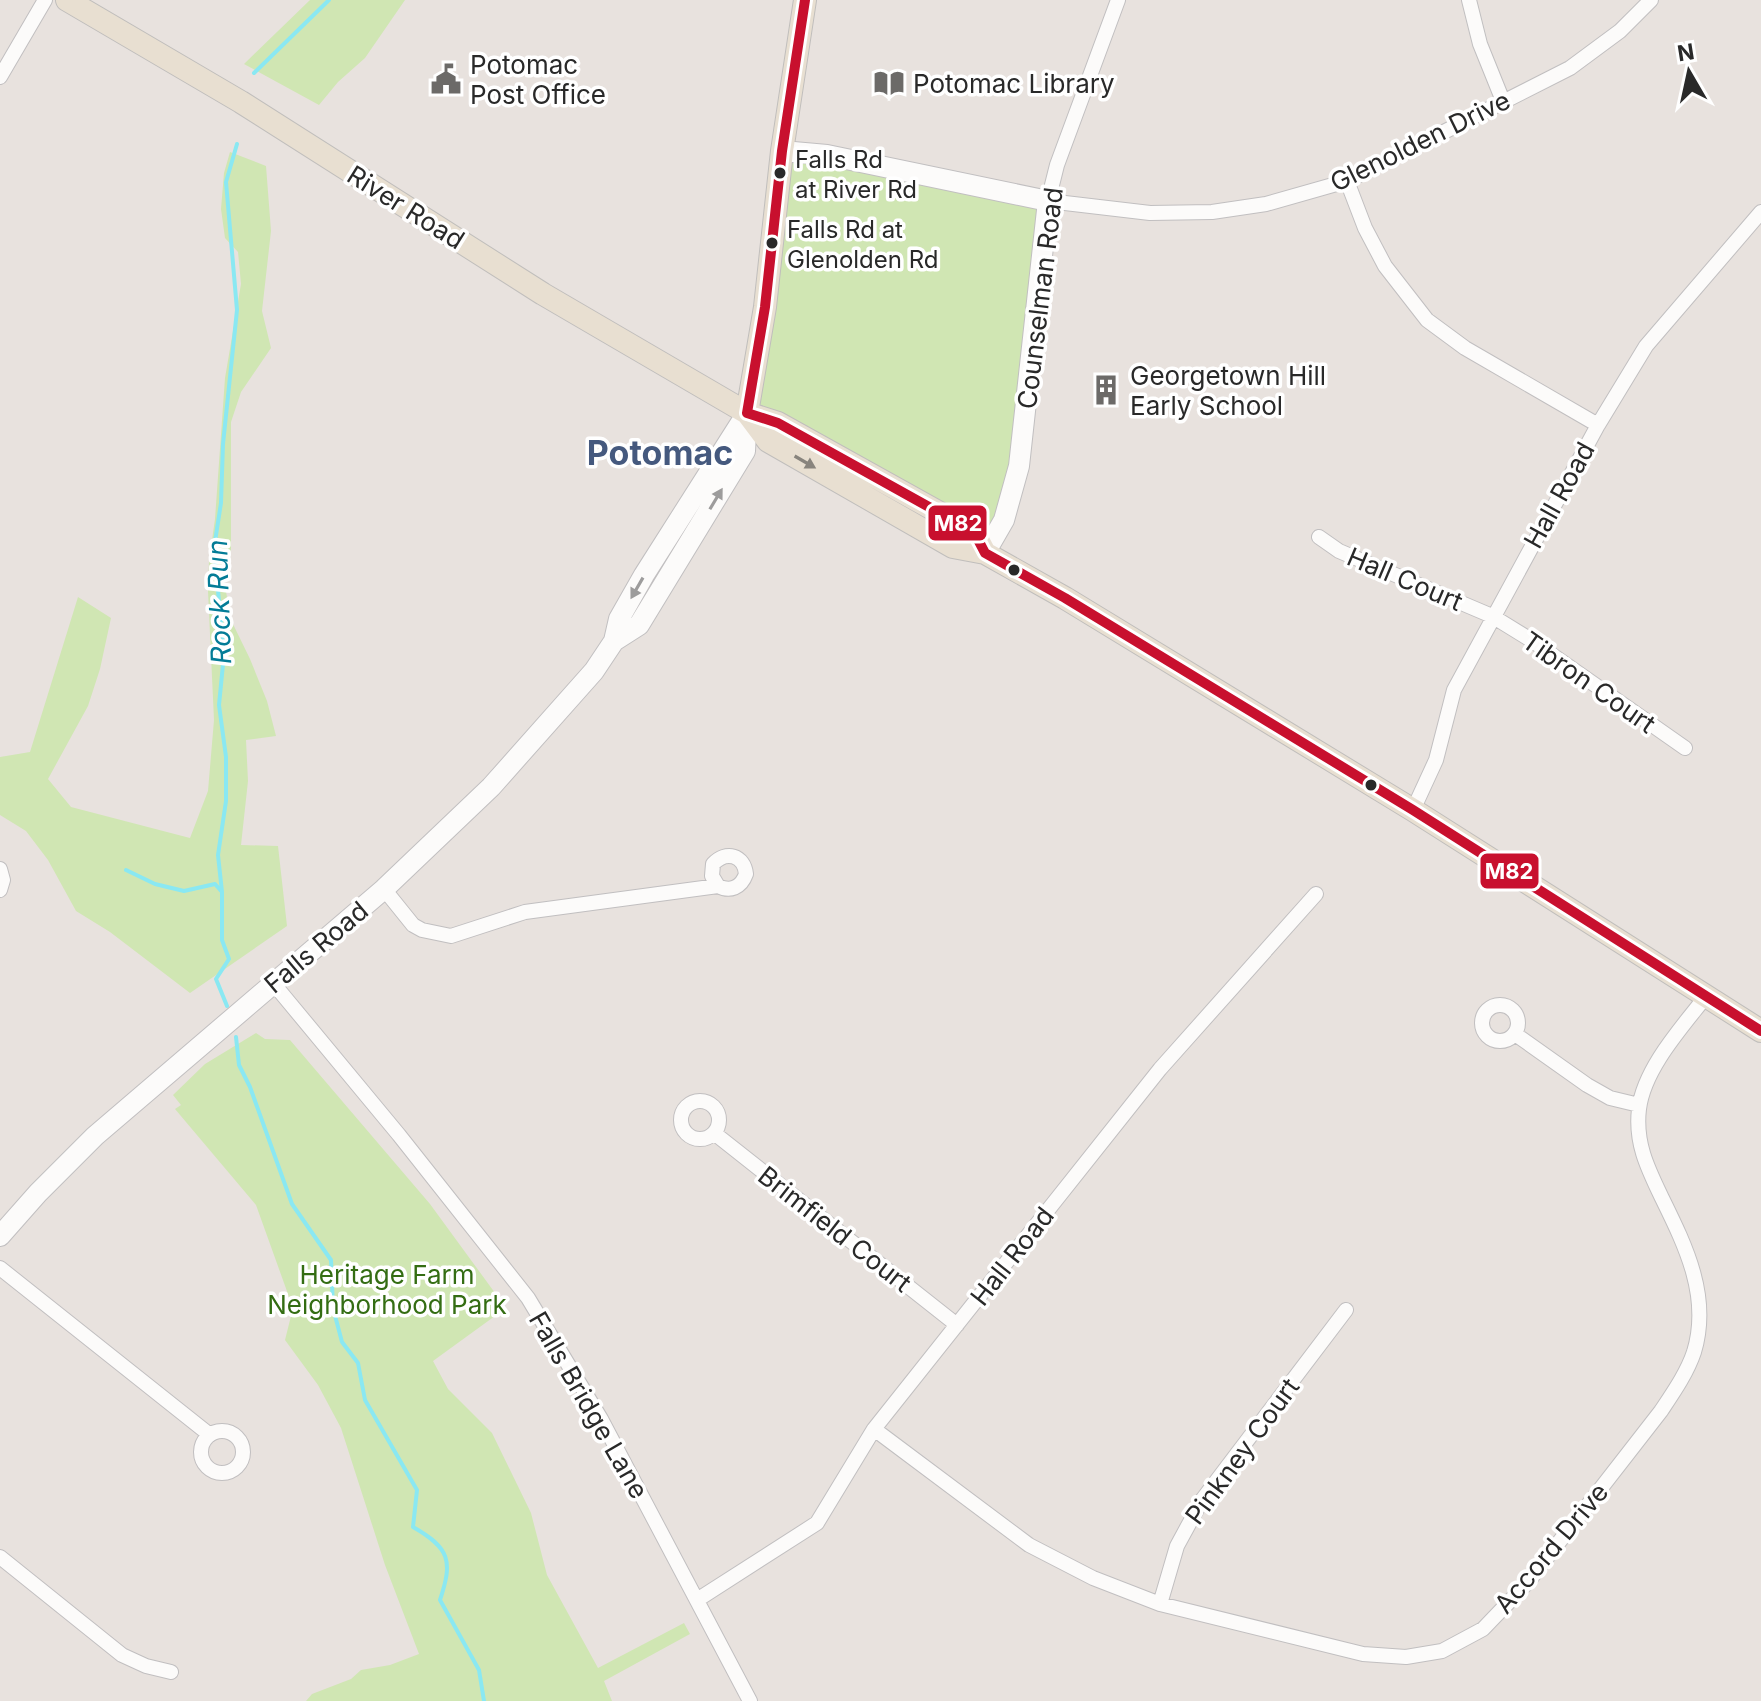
<svg xmlns="http://www.w3.org/2000/svg" width="1761" height="1701" viewBox="0 0 1761 1701" font-family="Inter,sans-serif">
  <rect width="100%" height="100%" fill="#e8e2de"/>
  <!-- green -->
  <path fill="#d0e6b3" d="M 310,0 L 405,0 L 365,58 L 338,82 L 319,105 L 244,64 Z
    M 782,151 L 1048,201 L 1019,466 L 985,553 L 953,547 L 747,413 Z
    M 230,152 L 266,166 L 271,231 L 262,311 L 271,348 L 241,392 L 231,422 L 231,549 L 224,580 L 231,620 L 250,659 L 267,701 L 276,736 L 246,740 L 248,781 L 241,845 L 278,846 L 287,926 L 190,993 L 110,932 L 76,911 L 48,860 L 26,831 L 0,815 L 0,757 L 30,752 L 78,597 L 111,618 L 100,669 L 88,706 L 48,779 L 71,807 L 190,838 L 208,791 L 214,720 L 208,591 L 209,561 L 215,519 L 225,378 L 241,284 L 238,252 L 225,238 L 221,209 L 224,173 Z
    M 256,1033 L 265,1039 L 290,1040 L 430,1204 L 506,1308 L 433,1361 L 448,1389 L 492,1433 L 531,1513 L 547,1575 L 598,1668 L 684,1623 L 690,1634 L 604,1681 L 612,1701 L 306,1701 L 312,1694 L 351,1679 L 361,1670 L 390,1665 L 419,1654 L 385,1565 L 341,1428 L 318,1385 L 285,1340 L 293,1308 L 256,1205 L 175,1109 L 181,1105 L 173,1095 L 205,1064 Z"/>
  <g fill="none" stroke-linecap="round" stroke-linejoin="round">
    <!-- stream -->
    <path stroke="#8ae8f2" stroke-width="4" d="M 254,73 L 329,0
      M 126,870 L 155,884 L 184,891 L 215,884 L 222,892
      M 227,1006 L 216,979 L 229,959 L 222,940 L 222,892 L 218,855 L 226,801 L 226,757 L 219,705 L 224,654 L 214,548 L 221,503 L 223,444 L 237,310 L 226,182 L 237,144
      M 236,1037 L 239,1065 L 250,1087 L 292,1204 L 331,1260 L 333,1308 L 342,1342 L 358,1363 L 365,1400 L 417,1490 L 413,1527 C 450,1548 453,1561 440,1600 L 479,1670 L 484,1701"/>
    <!-- street casing -->
    <g stroke="#c1bfc0" stroke-width="16">
      <path id="street" d="M 1118,0 L 1057,165 L 1048,201 L 1150,213 L 1212,212 L 1266,204 L 1347,181 L 1570,68 L 1620,31 L 1651,0
        M 1469,0 L 1480,44 L 1503,101
        M 0,77 L 45,0
        M 1347,181 L 1365,228 L 1385,266 L 1427,320 L 1465,348 L 1598,425
        M 1319,537 L 1339,551 L 1492,616 L 1531,640 L 1685,748
        M 1413,810 L 1436,760 L 1454,690 L 1598,425 L 1646,346 L 1761,212
        M 0,869 L 3,880 L 0,890
        M 384,889 L 413,925 L 422,930 L 451,936 L 525,912 L 718,886 C 730,892 741,888 746,874 C 744,855 726,850 713,864 L 712,876 L 718,886
        M 273,983 L 399,1135 L 528,1298 L 601,1419 L 750,1701
        M1482 1023a18 18 0 1 1 36 0a18 18 0 1 1-36 0Z
        M 1515,1034 L 1587,1085 L 1610,1098 L 1639,1105
        M681 1120a19 19 0 1 1 38 0a19 19 0 1 1-38 0Z
        M 714,1133 L 957,1325
        M 0,1268 L 210,1435
        M 874,1429 L 1029,1545 L 1093,1578 L 1160,1604 L 1363,1654 L 1406,1657 L 1442,1651 L 1483,1629 L 1528,1582 L 1661,1411 C 1673,1393 1687,1373 1694,1352 C 1711,1296 1685,1245 1661,1196 C 1647,1167 1635,1142 1639,1109 C 1644,1068 1683,1026 1707,995
        M201 1452a21 21 0 1 1 42 0a21 21 0 1 1-42 0Z
        M 0,1557 L 122,1655 L 146,1666 L 171,1672
        M 697,1600 L 817,1523 L 874,1429 L 1160,1069 L 1316,894
        M 1160,1604 L 1177,1546 L 1202,1500 L 1346,1310"/>
    </g>
    <!-- secondary casing -->
    <g stroke="#c1bfc0" stroke-width="22">
      <path id="secondary" d="M 782,151 L 827,155 L 1048,201 L 1019,466 L 1004,520 L 985,553
        M 614,641 L 639,625 L 745,451 L 747,413
        M 0,1236 L 38,1193 L 95,1136 L 384,889 L 491,787 L 594,671 L 614,641 L 619,619 L 644,575 L 747,413"/>
    </g>
    <!-- primary casing -->
    <g stroke="#c0bebc" stroke-width="24">
      <path id="primary" d="M 67,0 L 241,102 L 543,294 L 747,413 L 778,423 L 974,532 L 985,553
        M 747,413 L 768,441 L 953,547 L 985,553 L 1065,598 L 1413,810 L 1761,1031
        M 747,413 L 765,307 L 782,151 L 805,0"/>
    </g>
    <!-- street -->
    <use href="#street" stroke="#fcfbfa" stroke-width="14"/>
    <!-- secondary -->
    <use href="#secondary" stroke="#fcfbfa" stroke-width="20"/>
    <!-- primary -->
    <use href="#primary" stroke="#e8dfd1" stroke-width="22"/>
    <!-- bus-1 casing -->
    <g stroke="#fff" stroke-width="16">
      <path id="bus-1" d="M 747,413 L 778,423 L 974,532 L 985,553 L 1065,598 L 1413,810 L 1761,1031
        M 747,413 L 765,307 L 782,151 L 805,0"/>
    </g>
    <!-- bus-1 -->
    <use href="#bus-1" stroke="#c8102e" stroke-width="10"/>
  </g>
  <!-- one-way arrows -->
  <defs><path id="oneway-solid" d="M-6-.8H1V-3.2L6.5 0L1 3.2V.8H-6Z" transform="scale(2)"/></defs>
  <use fill="#88847d" href="#oneway-solid" transform="translate(805 462) rotate(30)"/>
  <g fill="#9d9c9c">
    <use href="#oneway-solid" transform="translate(716 499) rotate(-59)"/>
    <use href="#oneway-solid" transform="translate(637 588) rotate(120)"/>
  </g>
  <!-- icons -->
  <defs>
    <g id="civic-bare" transform="scale(2.4)"><path d="M-.6-6.5H3V-4.5H.6V-3L4-1V1h2V6H-6V1h2V-1L-.6-3ZM-1.2 2.5V6h2.4V2.5Z" fill="#6c6a68" stroke="#fff" stroke-width="2.5" paint-order="stroke"/></g>
    <g id="library-bare" transform="scale(2.4)"><path d="M-6-4Q-3-5.5-.7-3.5V5Q-3 3-6 4ZM6-4Q3-5.5 .7-3.5V5Q3 3 6 4Z" fill="#6c6a68" stroke="#fff" stroke-width="2.5" paint-order="stroke"/></g>
    <g id="building-bare" transform="scale(2.4)"><path d="M-4-6H4V6H1V3H-1V6H-4ZM-2.5-4.3h1.7v1.8h-1.7ZM.8-4.3h1.7v1.8H.8ZM-2.5-1h1.7V.8h-1.7ZM.8-1h1.7V.8H.8Z" fill="#6c6a68" stroke="#fff" stroke-width="2.5" paint-order="stroke"/></g>
  </defs>
  <g fill-rule="evenodd">
    <use href="#civic-bare" x="446" y="79"/>
    <use href="#library-bare" x="889" y="83"/>
    <use href="#building-bare" x="1106" y="390"/>
  </g>
  <!-- markers -->
  <g fill="#292929" stroke="#fff" stroke-width="3">
    <circle cx="780" cy="173" r="7"/>
    <circle cx="772" cy="243" r="7"/>
    <circle cx="1014" cy="570" r="7"/>
    <circle cx="1371" cy="785" r="7"/>
  </g>
  <g text-anchor="middle" dominant-baseline="central" stroke-width="7" stroke-linejoin="round" paint-order="stroke">
    <!-- bus labels -->
    <g font-size="24" fill="#292929" stroke="#fff" text-anchor="start">
      <text x="795" y="159">Falls Rd<tspan x="795" dy="30">at River Rd</tspan></text>
      <text x="787" y="229">Falls Rd at<tspan x="787" dy="30">Glenolden Rd</tspan></text>
    </g>
    <!-- poi labels -->
    <g font-size="26" fill="#292929" stroke="#fff" text-anchor="start">
      <text x="470" y="64">Potomac<tspan x="470" dy="30">Post Office</tspan></text>
      <text x="913" y="83">Potomac Library</text>
      <text x="1130" y="375">Georgetown Hill<tspan x="1130" dy="30">Early School</tspan></text>
    </g>
    <!-- street labels -->
    <g font-size="26" fill="#292929" stroke="#fff">
      <text transform="translate(1420 141) rotate(-26)">Glenolden Drive</text>
      <text transform="translate(406 207) rotate(32)">River Road</text>
      <text transform="translate(1040 298) rotate(-83)">Counselman Road</text>
      <text transform="translate(1559 495) rotate(-61)">Hall Road</text>
      <text transform="translate(1405 579) rotate(23)">Hall Court</text>
      <text transform="translate(1589 682) rotate(35)">Tibron Court</text>
      <text transform="translate(316 947) rotate(-40)">Falls Road</text>
      <text transform="translate(835 1229) rotate(38)">Brimfield Court</text>
      <text transform="translate(1012 1256) rotate(-52)">Hall Road</text>
      <text transform="translate(589 1405) rotate(60)">Falls Bridge Lane</text>
      <text transform="translate(1242 1451) rotate(-54)">Pinkney Court</text>
      <text transform="translate(1551 1548) rotate(-50)">Accord Drive</text>
    </g>
    <!-- park labels -->
    <g font-size="26" fill="#346d13" stroke="#fff">
      <text x="387" y="1274">Heritage Farm<tspan x="387" dy="30">Neighborhood Park</tspan></text>
    </g>
    <!-- water labels -->
    <g font-size="28" font-style="italic" fill="#037c97" stroke="#fff">
      <text transform="translate(219 602) rotate(-92)">Rock Run</text>
    </g>
    <!-- district labels -->
    <g font-size="34" font-weight="bold" fill="#45597e" stroke="#fff">
      <text x="660" y="452">Potomac</text>
    </g>
  </g>
  <g stroke="#fff" stroke-width="3">
    <rect x="927" y="504" width="61" height="38" rx="8" fill="#c8102e"/>
    <rect x="1479" y="852" width="61" height="38" rx="8" fill="#c8102e"/>
  </g>
  <g font-size="22" text-anchor="middle" font-weight="bold" fill="#fff">
    <text x="958" y="531">M82</text>
    <text x="1509" y="879">M82</text>
  </g>
  <!-- north arrow -->
  <g transform="translate(1689 72) rotate(351)" stroke="#ffffff" stroke-width="6" paint-order="stroke">
  <path d="M0-6L14 30L0 20L-14 30Z" fill="#292929"/>
  <text y="-12" font-size="22" font-weight="bold" text-anchor="middle" fill="#292929">N</text>
  </g>
</svg>
